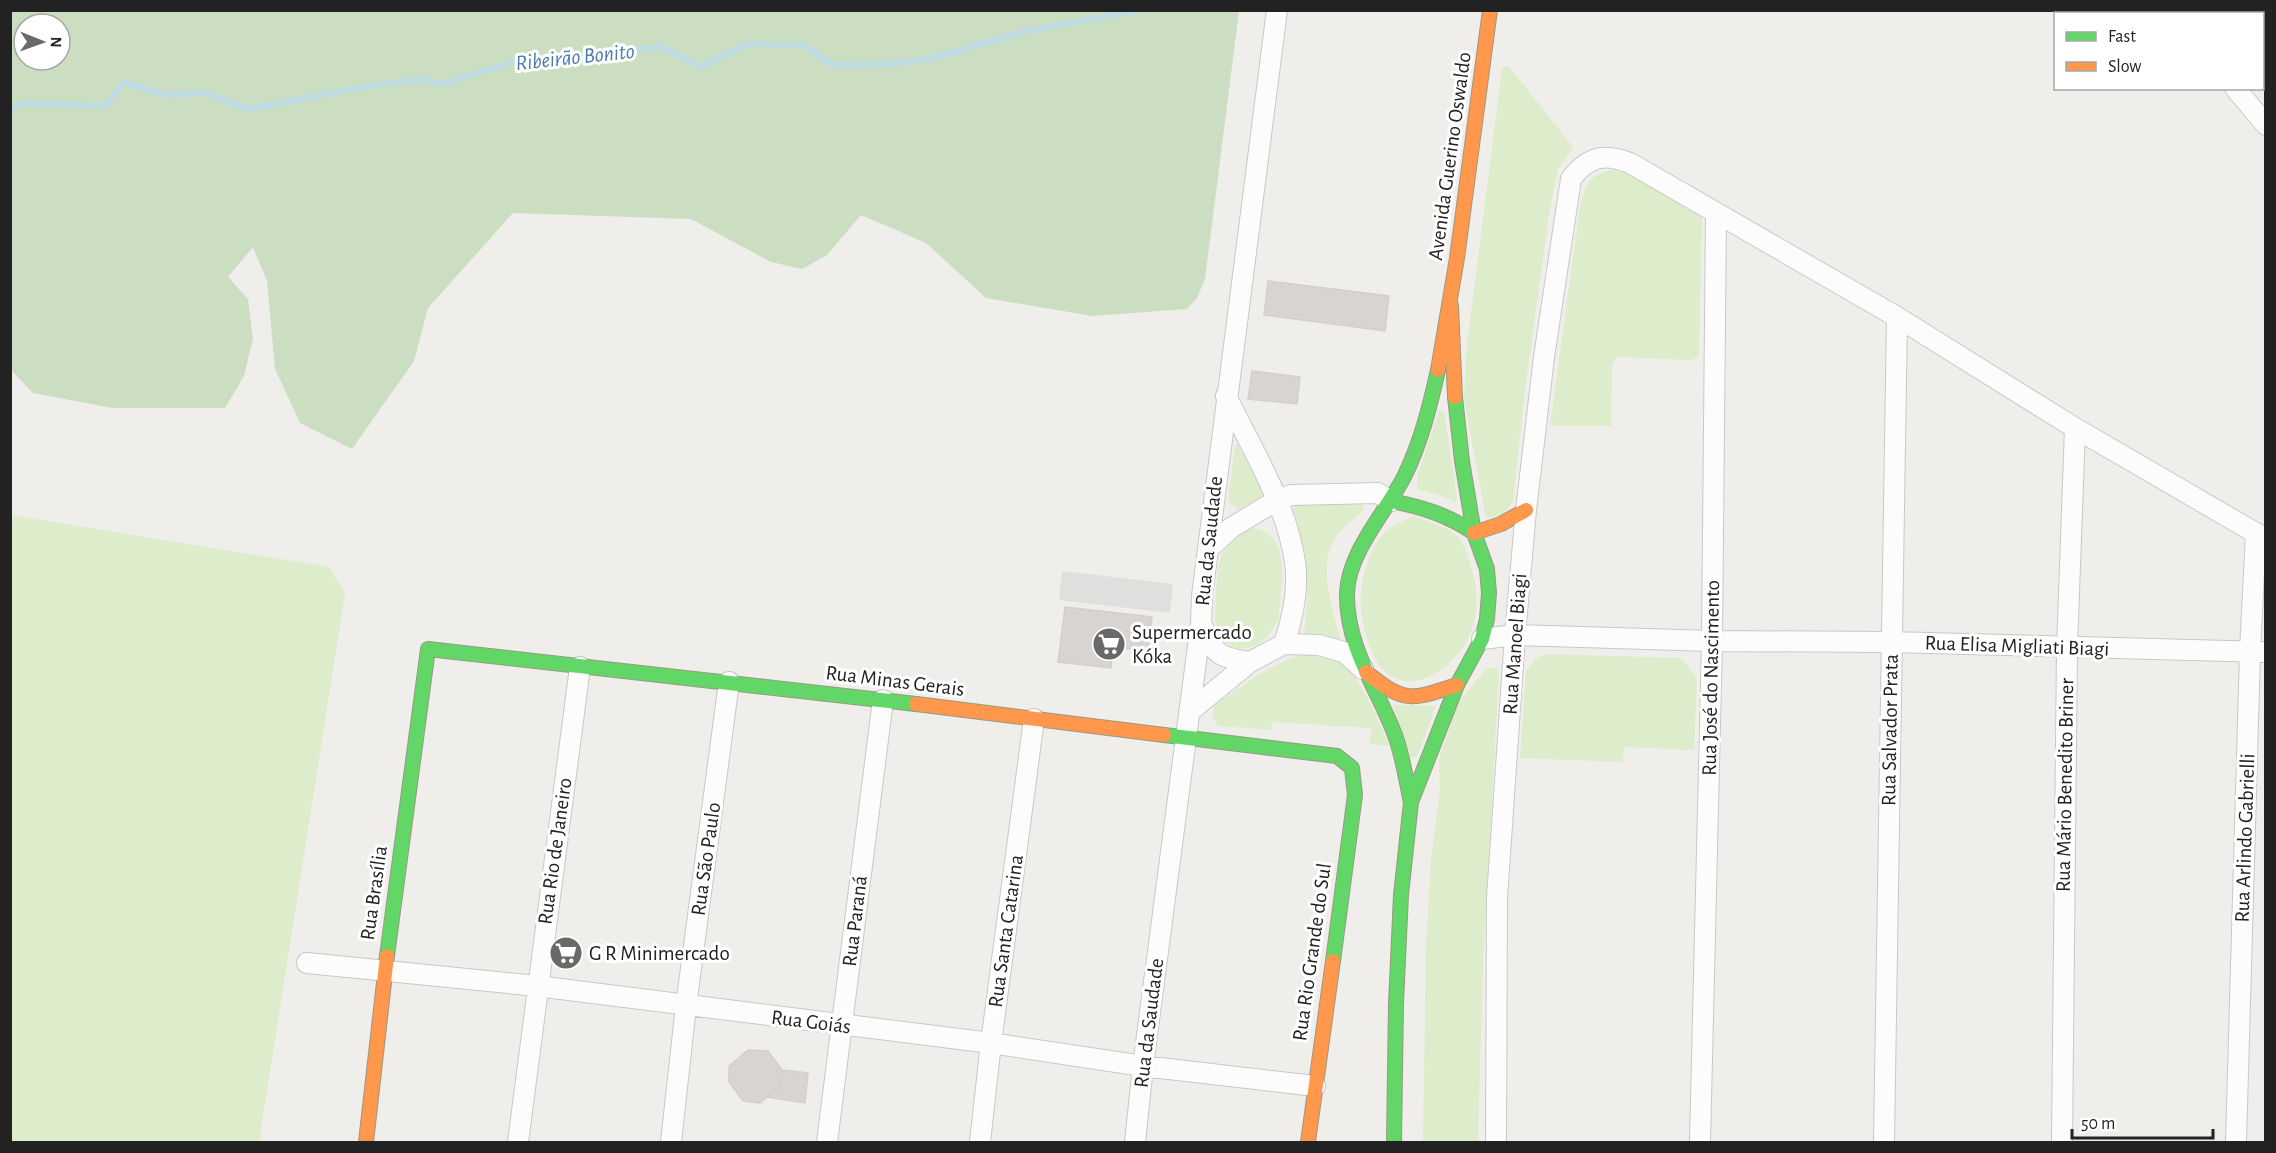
<svg xmlns="http://www.w3.org/2000/svg" width="2276" height="1153" viewBox="0 0 2276 1153" font-family="'Alegreya Sans',sans-serif">
  <rect width="100%" height="100%" fill="#f0eeeb"/>
  <!-- grass -->
  <path fill="#ddeccb" d="M 1508,65 L 1573,147 L 1558,169 L 1549,215 L 1525,390 L 1513,502 L 1503,515 L 1486,518 L 1464,399 L 1467,344 L 1502,68 Z
    M 1615,169 L 1631,175 L 1702,217 L 1699,356 L 1692,360 L 1616,357 L 1612,366 L 1611,426 L 1550,426 L 1580,206 C 1587,181 1589,175 1615,169 Z
    M 1439,411 L 1444,411 L 1457,498 L 1455,503 L 1445,497 L 1417,489 L 1417,477 Z
    M 1237,444 L 1263,492 L 1262,496 L 1239,509 L 1230,504 L 1228,499 L 1235,446 Z
    M 1325,504 L 1363,505 L 1364,510 C 1355,519 1344,526 1337,536 C 1315,565 1334,611 1341,642 L 1304,633 C 1310,593 1308,548 1293,510 L 1295,505 Z
    M 11,515 L 330,567 L 345,594 L 259,1142 L 11,1142 Z
    M 1414,516 C 1425,521 1448,527 1456,535 C 1465,542 1468,557 1471,568 C 1477,586 1479,607 1473,626 C 1458,674 1393,711 1370,647 C 1363,628 1358,605 1362,584 C 1365,566 1374,540 1390,528 C 1397,523 1406,520 1414,516 Z
    M 1251,528 C 1294,531 1280,587 1279,617 C 1273,633 1259,651 1239,648 C 1233,648 1227,643 1221,640 L 1216,628 L 1215,618 C 1218,583 1211,542 1251,528 Z
    M 1313,653 C 1322,655 1331,657 1340,662 C 1362,677 1378,722 1390,746 L 1370,744 L 1371,728 L 1273,722 L 1271,730 L 1219,726 C 1211,718 1212,713 1215,704 C 1245,685 1277,658 1313,653 Z
    M 1545,654 L 1680,658 L 1691,670 L 1697,680 L 1694,750 L 1625,747 L 1622,762 L 1520,758 L 1526,672 L 1535,659 Z
    M 1495,667 L 1499,672 L 1483,962 L 1478,1142 L 1423,1142 L 1426,948 L 1431,860 L 1440,790 L 1439,759 L 1457,704 L 1486,669 Z
    M 1393,705 L 1436,706 L 1417,757 L 1410,757 Z"/>
  <!-- forest -->
  <path fill="#cbdec1" fill-rule="evenodd" d="M 11,10 L 1239,10 L 1239,11 L 1205,279 L 1197,298 L 1187,309 L 1092,316 L 986,298 L 926,243 L 861,215 L 827,255 L 802,269 L 771,262 L 691,219 L 513,213 L 428,308 L 414,361 L 352,449 L 300,423 L 275,369 L 267,281 L 253,247 L 228,277 L 248,299 L 253,339 L 244,376 L 225,408 L 112,408 L 33,393 L 11,370 ZM 24,24 L 60,24 L 60,60 L 24,60 Z"/>
  <!-- parking -->
  <path fill="#e0dfde" d="M 1062,571 L 1173,584 L 1170,613 L 1059,600 Z"/>
  <g fill="none" stroke-linecap="round" stroke-linejoin="round">
    <!-- stream -->
    <path stroke="#bfdbe3" stroke-width="6" d="M 10,108 L 26,103 L 105,106 L 124,83 L 167,95 L 206,93 L 248,109 L 363,87 L 424,79 L 442,84 L 514,62 L 526,65 L 582,58 L 627,50 L 663,47 L 701,67 L 747,44 L 804,45 L 832,65 L 892,64 L 934,58 L 1023,32 L 1139,10"/>
  </g>
  <!-- building -->
  <path fill="#d7d4d2" stroke="#d3d0cc" stroke-width="1.5" d="M 1268,281 L 1389,296 L 1385,331 L 1264,315 Z
    M 1252,371 L 1300,377 L 1297,404 L 1248,399 Z
    M 1065,607 L 1152,617 L 1148,651 L 1113,647 L 1111,668 L 1058,662 Z
    M 748,1050 L 768,1051 L 782,1070 L 780,1086 L 760,1103 L 743,1101 L 729,1082 L 729,1066 Z
    M 782,1070 L 808,1073 L 805,1103 L 767,1097 L 780,1086 Z"/>
  <g fill="none" stroke-linecap="round" stroke-linejoin="round">
    <!-- street casing -->
    <g stroke="#c9c8c7" stroke-width="22">
      <path id="street" d="M 2172,10 L 2175,14
        M 2235,88 L 2266,125
        M 1226,396 C 1251,447 1287,505 1295,562 C 1299,590 1293,617 1284,644
        M 1208,549 L 1231,528 L 1277,500 L 1291,495 L 1378,493 L 1391,501
        M 1201,623 C 1216,654 1215,657 1250,662
        M 1482,639 L 1515,635 L 1712,641 L 1891,642 L 2266,652
        M 1189,712 L 1250,662 L 1284,644 L 1319,645 L 1344,652 L 1363,669
        M 307,963 L 537,986 L 991,1043 L 1143,1066 L 1315,1086
        M 518,1142 L 580,667
        M 671,1142 L 686,1006 L 729,682
        M 827,1142 L 883,700
        M 980,1142 L 991,1043 L 1034,719
        M 1135,1142 L 1143,1066 L 1201,623 L 1202,596 L 1277,10
        M 1496,1142 L 1497,898 L 1515,635 L 1526,510 L 1544,357 L 1571,179 C 1588,156 1605,153 1630,163 L 1897,317 L 2075,428 L 2266,539
        M 1700,1142 L 1712,641 L 1716,214
        M 1884,1142 L 1897,317
        M 2062,1142 L 2067,648 L 2075,428
        M 2236,1142 L 2250,652 L 2256,533"/>
    </g>
    <!-- fast casing -->
    <g stroke="#999a82" stroke-width="16">
      <path id="fast" d="M 1391,501 C 1422,507 1448,515 1474,533
        M 1164,735 L 1337,756 L 1352,768 L 1355,795 L 1333,961
        M 1411,802 C 1406,780 1403,757 1395,735 C 1377,688 1346,646 1347,593 C 1348,552 1387,511 1405,475 C 1421,442 1430,406 1438,370
        M 387,956 L 428,649 L 916,704
        M 1394,1142 L 1396,1003 L 1401,895 L 1411,802 L 1457,685 L 1482,639 L 1487,619 L 1489,593 L 1487,569 L 1474,533 L 1462,461 L 1455,397"/>
    </g>
    <!-- slow casing -->
    <g stroke="#999a82" stroke-width="16">
      <path id="slow" d="M 1451,306 L 1455,397
        M 1438,370 L 1457,258 L 1490,10
        M 1474,533 L 1501,524 L 1526,510
        M 1366,672 C 1405,704 1411,700 1457,685
        M 916,704 L 1164,735
        M 366,1142 L 387,956
        M 1308,1142 L 1333,961"/>
    </g>
    <!-- street -->
    <use href="#street" stroke="#fdfcfc" stroke-width="20"/>
    <!-- fast -->
    <use href="#fast" stroke="#63d668" stroke-width="14"/>
    <!-- slow -->
    <use href="#slow" stroke="#ff974d" stroke-width="14"/>
  </g>
  <!-- icons -->
  <defs>
    <g id="supermarket-disc" transform="scale(1.725)"><circle r="9.5" fill="#6a6968" stroke="#fff"/><path d="M-6-5.5h2.5l.6 2H6L4.5 2H-2.5L-4.4-4H-6ZM-1.5 3.2a1.3 1.3 0 1 0 .1 0ZM3 3.2a1.3 1.3 0 1 0 .1 0Z" fill="#fff"/></g>
  </defs>
  <g fill-rule="evenodd">
    <use href="#supermarket-disc" x="1109" y="644"/>
    <use href="#supermarket-disc" x="566" y="953"/>
  </g>
  <g text-anchor="middle" dominant-baseline="central" stroke-width="6" stroke-linejoin="round" paint-order="stroke">
    <!-- street labels -->
    <g font-size="21" fill="#222" stroke="#fff">
      <text transform="translate(1450 156) rotate(-82)">Avenida Guerino Oswaldo</text>
      <text transform="translate(1209 541) rotate(-84)">Rua da Saudade</text>
      <text transform="translate(1515 644) rotate(-86)">Rua Manoel Biagi</text>
      <text transform="translate(2017 646) rotate(2)">Rua Elisa Migliati Biagi</text>
      <text transform="translate(1711 678) rotate(-89)">Rua José do Nascimento</text>
      <text transform="translate(895 681) rotate(7)">Rua Minas Gerais</text>
      <text transform="translate(1890 730) rotate(-89)">Rua Salvador Prata</text>
      <text transform="translate(2065 785) rotate(-89)">Rua Mário Benedito Briner</text>
      <text transform="translate(2245 838) rotate(-88)">Rua Arlindo Gabrielli</text>
      <text transform="translate(555 851) rotate(-82)">Rua Rio de Janeiro</text>
      <text transform="translate(706 859) rotate(-82)">Rua São Paulo</text>
      <text transform="translate(374 893) rotate(-82)">Rua Brasília</text>
      <text transform="translate(855 921) rotate(-83)">Rua Paraná</text>
      <text transform="translate(1006 931) rotate(-82)">Rua Santa Catarina</text>
      <text transform="translate(1312 952) rotate(-82)">Rua Rio Grande do Sul</text>
      <text transform="translate(811 1022) rotate(7)">Rua Goiás</text>
      <text transform="translate(1149 1023) rotate(-83)">Rua da Saudade</text>
    </g>
    <!-- poi labels -->
    <g font-size="21" fill="#222" stroke="#fff" text-anchor="start">
      <text x="1132" y="632">Supermercado<tspan x="1132" dy="24">Kóka</tspan></text>
      <text x="589" y="953">G R Minimercado</text>
    </g>
    <!-- water labels -->
    <g font-size="22" font-style="italic" fill="#4a7aab" stroke="#fff">
      <text transform="translate(575 57) rotate(-6)">Ribeirão Bonito</text>
    </g>
  </g>
  <!-- border -->
  <rect width="2276" height="1153" fill="none" stroke="#222222" stroke-width="24"/>
  <!-- legend -->
  <rect x="2054" y="12" width="210" height="78" fill="#ffffff" stroke="#a7a7a7" stroke-width="1.5"/>
  <rect x="2066" y="32" width="30" height="9" fill="#63d668" stroke="#a7a7a7" stroke-width="1.5"/>
  <text x="2108" y="42" font-size="18" fill="#222222">Fast</text>
  <rect x="2066" y="62" width="30" height="9" fill="#ff974d" stroke="#a7a7a7" stroke-width="1.5"/>
  <text x="2108" y="72" font-size="18" fill="#222222">Slow</text>
  <!-- north arrow -->
  <g transform="translate(42 42) rotate(91)"><circle r="28" fill="#ffffff" stroke="#a7a7a7" stroke-width="1.5"/>
  <path d="M0-4.5L10 22L0 15L-10 22Z" fill="#6a6968"/>
  <text y="-9" font-size="16" font-weight="bold" text-anchor="middle" fill="#222222">N</text>
  </g>
  <!-- scale -->
  <path d="M2072 1129v9h141v-9" fill="none" stroke="#222222" stroke-width="3"/>
  <text x="2081" y="1129" font-size="18" fill="#222222" stroke="#ffffff" stroke-width="4.5" paint-order="stroke">50 m</text>
</svg>
